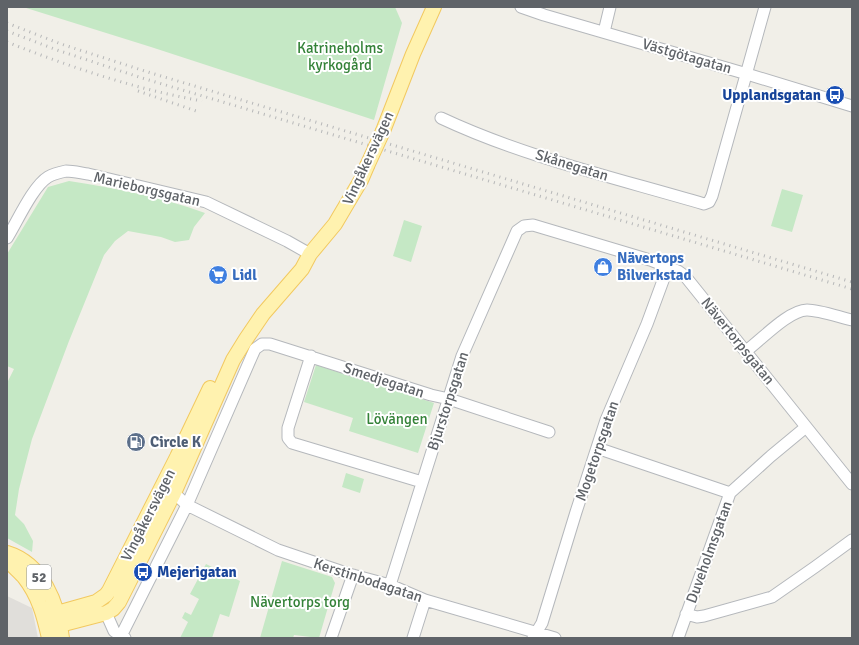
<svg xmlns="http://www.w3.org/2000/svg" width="859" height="645" viewBox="0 0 859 645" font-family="Signika,sans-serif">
  <rect width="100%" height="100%" fill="#f1efe8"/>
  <!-- industrial -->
  <path fill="#e0deda" d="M 7,596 L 32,608 L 38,638 L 7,638 Z"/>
  <!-- green -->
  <path fill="#c5e8c5" d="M 23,7 L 395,7 L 402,23 L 374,120 L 151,47 Z
    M 69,181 C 115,188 161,197 205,213 L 194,227 L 189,240 L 175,242 L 161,237 L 128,231 L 115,241 L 104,255 L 69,341 L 32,439 L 19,489 L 15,515 L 24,524 L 33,541 L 32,552 L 7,538 L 7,383 L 14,369 L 7,366 L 7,254 L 48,187 Z
    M 782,189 L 803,195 L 792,232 L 771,226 Z
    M 404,220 L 422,226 L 411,262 L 393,256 Z
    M 316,365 L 434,403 L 418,453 L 349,431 L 353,418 L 304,402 Z
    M 346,473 L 364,479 L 360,493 L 342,487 Z
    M 282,561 L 332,577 L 335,583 L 319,638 L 294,635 L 293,638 L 260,638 Z
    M 206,564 L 240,581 L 229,617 L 220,614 L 212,638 L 180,638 L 188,622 L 182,618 L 185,612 L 191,615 L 199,599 L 190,594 Z"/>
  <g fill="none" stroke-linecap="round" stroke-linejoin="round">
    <!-- minor casing -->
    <g stroke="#b5b8bc" stroke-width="13">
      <path id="minor" d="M 521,7 L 544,15 L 747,74 L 852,106
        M 604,32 L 610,7
        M 441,118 C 524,157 616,178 704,204 L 709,202 L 712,196 L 765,7
        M 7,238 C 17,222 33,186 48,177 C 53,174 61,172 66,171 C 73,171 81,173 88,174 L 206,202 L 287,241 L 310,254
        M 746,351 C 761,340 789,310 807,310 C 819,310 839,317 852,320
        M 311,356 L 288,428 L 288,438 L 292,443 L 422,482
        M 597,448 L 730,493
        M 174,493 L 187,505 L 278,550 L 349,574 L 390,585 L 425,600 L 555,638
        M 390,585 L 462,356 L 517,231 L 524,226 L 533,225 L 650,260 L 678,271 L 685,276 L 852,484
        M 106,613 L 114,631 L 125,638
        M 686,614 L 697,617 L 704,616 L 772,597 L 815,567 L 852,540
        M 121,636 L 187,505 L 251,358 L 255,349 L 262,344 L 270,344 L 431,395 L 449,399 L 549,432
        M 331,638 L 353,575
        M 413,638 L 425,600
        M 533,638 L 542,623 L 576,512 L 606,420 L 647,324 L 668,267
        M 678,638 L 730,493 L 771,456 L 806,427"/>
    </g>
    <!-- major casing -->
    <g stroke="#f2c960" stroke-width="16">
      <path id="major" d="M 383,131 L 413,54 L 434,7
        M 7,553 C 43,564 58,604 62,638
        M 7,559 C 12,566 19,571 24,577 C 39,596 44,616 49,638
        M 46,623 L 60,625 L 106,613 L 113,609 L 119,602 L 174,493 L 233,360 L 246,339 L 263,314 L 302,269 L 310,254 L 335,224 L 361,180 L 367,166
        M 46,623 L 57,613 L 96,602 L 106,595 L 109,591 L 177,457 L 210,388"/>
    </g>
    <!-- minor -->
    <use href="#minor" stroke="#fff" stroke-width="11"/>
    <!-- major -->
    <use href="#major" stroke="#fff2af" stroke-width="14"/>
    <!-- rail -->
    <path stroke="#b6b7b8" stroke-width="3" stroke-dasharray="1 5" stroke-linecap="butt" d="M 7,23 L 61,44 L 151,73 L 852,282
      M 7,31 L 57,50 L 142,78 L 852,289
      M 7,42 C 70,67 135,89 202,101
      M 138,91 L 199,112"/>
    <!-- major-bridge casing -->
    <g stroke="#f2c960" stroke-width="16" stroke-linecap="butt">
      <path id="major-bridge" d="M 367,166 L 383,131"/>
    </g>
    <!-- major-bridge -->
    <use href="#major-bridge" stroke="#fff2af" stroke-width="14"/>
  </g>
  <!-- icons -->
  <defs>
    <g id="bus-disc" transform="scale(1)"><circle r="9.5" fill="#1a4fb4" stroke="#fff"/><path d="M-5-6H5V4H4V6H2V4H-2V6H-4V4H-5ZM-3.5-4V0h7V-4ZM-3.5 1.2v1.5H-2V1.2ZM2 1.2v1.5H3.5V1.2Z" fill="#fff"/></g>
    <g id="shop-disc" transform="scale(1)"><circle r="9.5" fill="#3f7fe0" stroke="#fff"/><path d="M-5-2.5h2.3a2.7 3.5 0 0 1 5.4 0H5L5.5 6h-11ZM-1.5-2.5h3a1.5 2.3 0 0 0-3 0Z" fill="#fff"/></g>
    <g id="supermarket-disc" transform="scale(1)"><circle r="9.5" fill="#3f7fe0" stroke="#fff"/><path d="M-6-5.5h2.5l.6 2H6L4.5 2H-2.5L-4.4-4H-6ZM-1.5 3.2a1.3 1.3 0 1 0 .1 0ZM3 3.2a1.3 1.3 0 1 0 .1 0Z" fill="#fff"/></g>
    <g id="fuel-disc" transform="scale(1)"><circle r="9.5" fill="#5c6f8a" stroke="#fff"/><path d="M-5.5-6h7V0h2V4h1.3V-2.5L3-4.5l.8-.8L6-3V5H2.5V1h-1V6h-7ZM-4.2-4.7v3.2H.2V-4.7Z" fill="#fff"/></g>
  </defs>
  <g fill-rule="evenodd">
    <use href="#bus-disc" x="835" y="95"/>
    <use href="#shop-disc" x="603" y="267"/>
    <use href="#supermarket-disc" x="218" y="275"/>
    <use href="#fuel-disc" x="136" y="442"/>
    <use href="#bus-disc" x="143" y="572"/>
  </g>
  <g text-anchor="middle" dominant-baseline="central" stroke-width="4" stroke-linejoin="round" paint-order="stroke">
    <!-- shield labels -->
    <rect fill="#fff" stroke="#8f9295" stroke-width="1" x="27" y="565" width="24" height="24" rx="3"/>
    <g font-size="14" font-weight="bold" fill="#5f6368">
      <text x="39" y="577">52</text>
    </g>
    <!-- park labels -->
    <g font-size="15" fill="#348238" stroke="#fff">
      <text x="340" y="48">Katrineholms<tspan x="340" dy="17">kyrkogård</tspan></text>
      <text x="397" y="419">Lövängen</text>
      <text x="300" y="602">Nävertorps torg</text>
    </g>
    <!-- street labels -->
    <g font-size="15" fill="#5f6368" stroke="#fff">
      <text transform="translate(687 56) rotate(16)">Västgötagatan</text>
      <text transform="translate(368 158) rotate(-65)">Vingåkersvägen</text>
      <text transform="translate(572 165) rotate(17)">Skånegatan</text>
      <text transform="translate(147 189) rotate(13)">Marieborgsgatan</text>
      <text transform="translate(738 341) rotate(51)">Nävertorpsgatan</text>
      <text transform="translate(384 380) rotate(18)">Smedjegatan</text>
      <text transform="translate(448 401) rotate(-72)">Bjurstorpsgatan</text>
      <text transform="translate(597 451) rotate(-71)">Mogetorpsgatan</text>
      <text transform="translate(148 515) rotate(-63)">Vingåkersvägen</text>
      <text transform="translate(709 552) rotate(-70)">Duveholmsgatan</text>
      <text transform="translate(368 580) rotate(18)">Kerstinbodagatan</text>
    </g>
    <!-- transit labels -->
    <g font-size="15" font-weight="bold" fill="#164399" stroke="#fff" text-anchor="end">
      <text x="821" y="95">Upplandsgatan</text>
      <text x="157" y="572" text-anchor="start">Mejerigatan</text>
    </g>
    <!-- shop labels -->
    <g font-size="15" font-weight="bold" fill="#366cbe" stroke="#fff" text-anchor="start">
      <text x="617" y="258">Nävertops<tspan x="617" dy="17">Bilverkstad</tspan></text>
      <text x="232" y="275">Lidl</text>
    </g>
    <!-- service labels -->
    <g font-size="15" font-weight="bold" fill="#4e5e75" stroke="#fff" text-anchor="start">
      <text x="150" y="442">Circle K</text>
    </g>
  </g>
  <!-- border -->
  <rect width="859" height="645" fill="none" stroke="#5f6368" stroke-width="16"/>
</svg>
